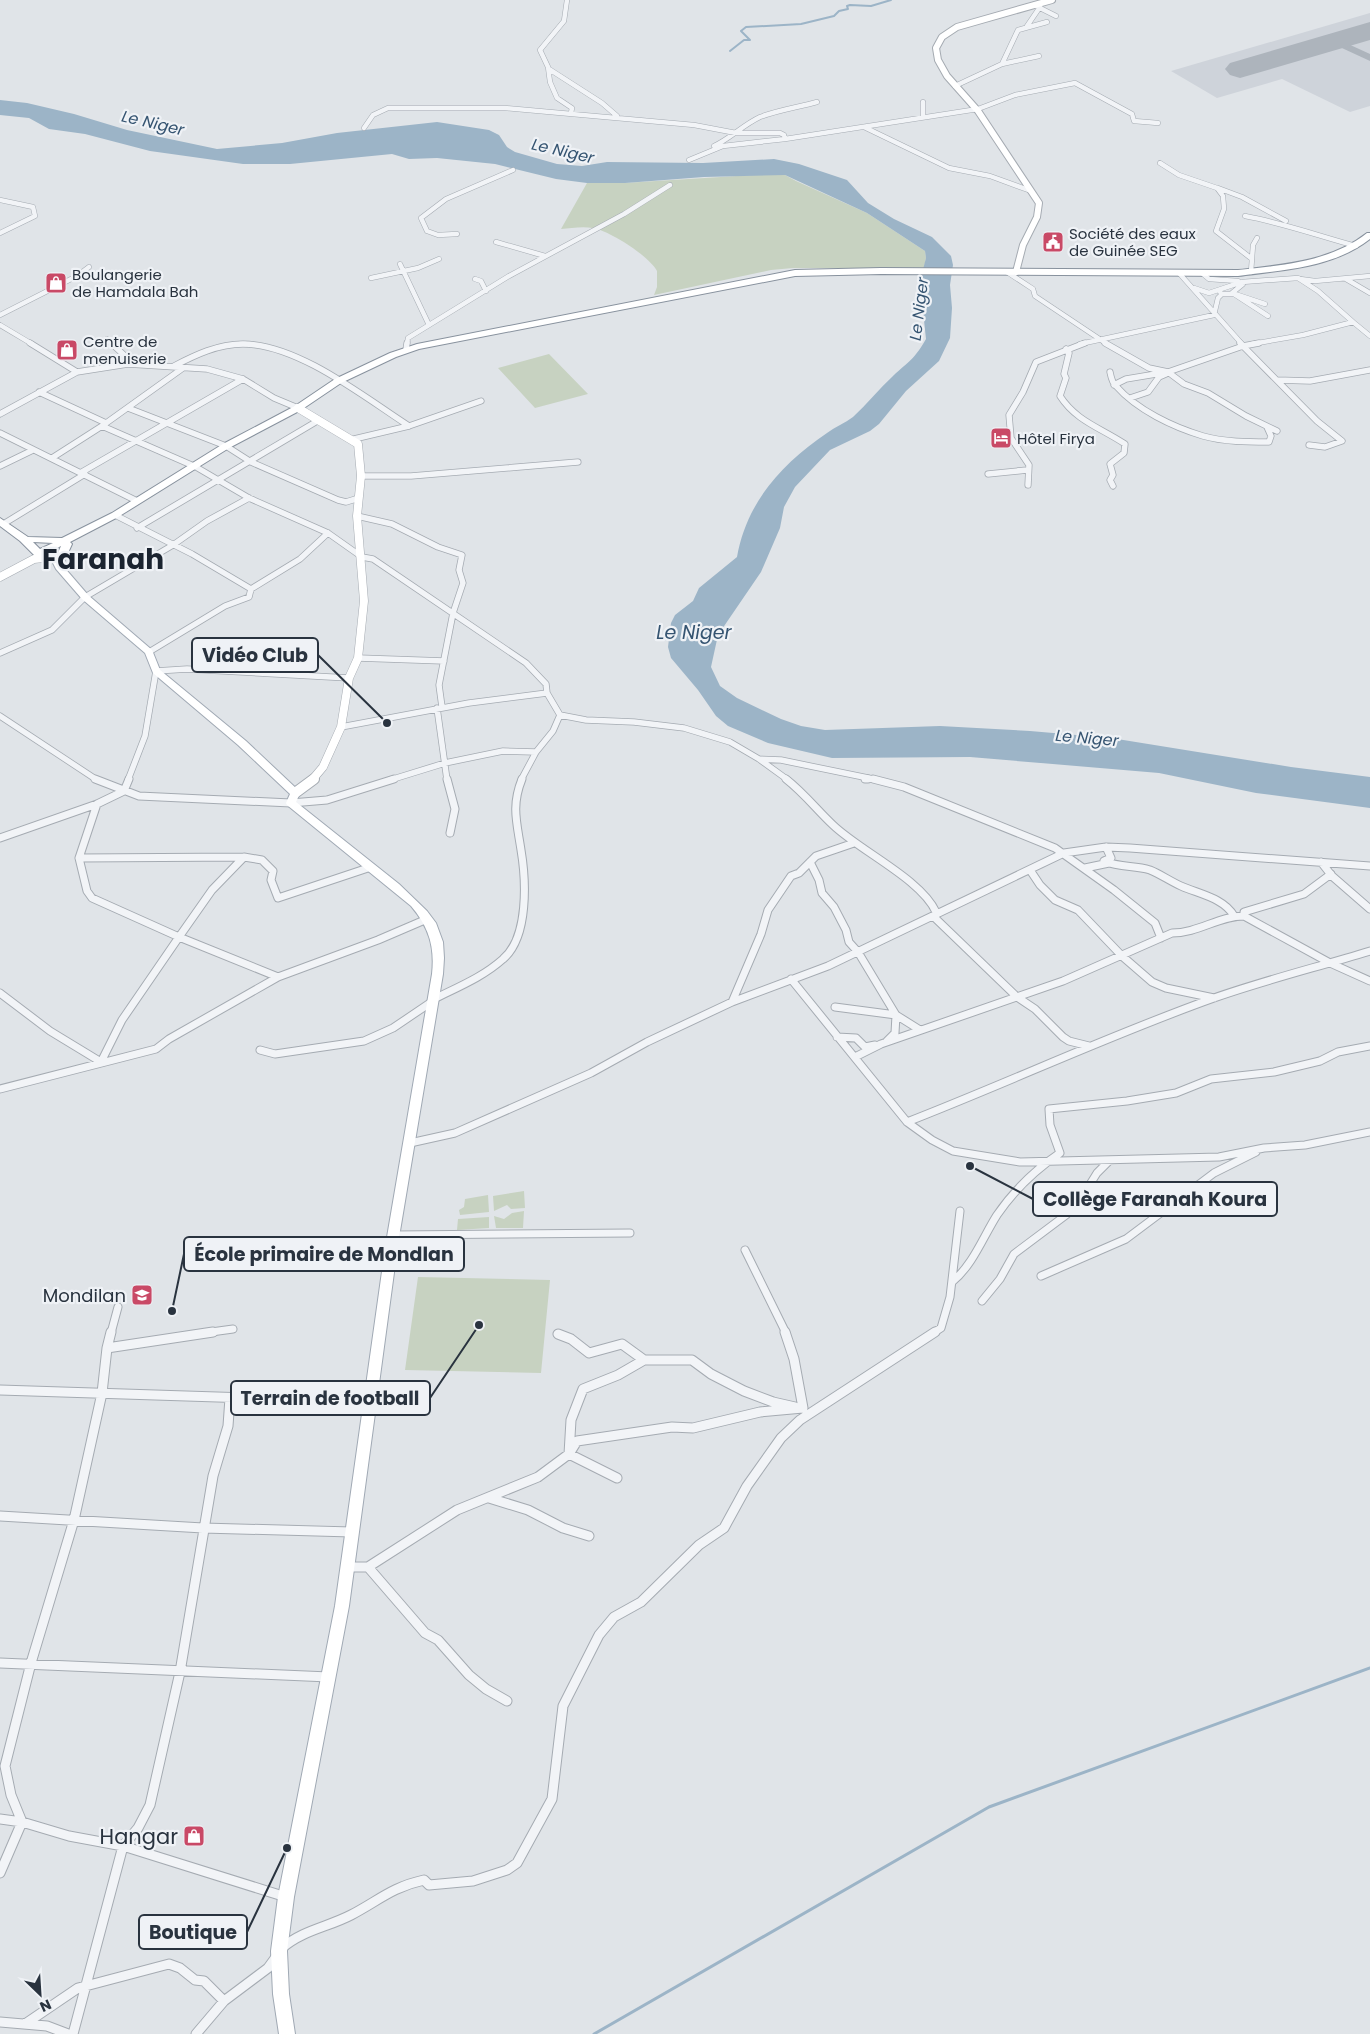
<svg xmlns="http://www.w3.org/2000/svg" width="1370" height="2034" viewBox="0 0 1370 2034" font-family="Poppins,sans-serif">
  <rect width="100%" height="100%" fill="#e0e4e8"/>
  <!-- built -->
  <path fill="#ced3da" d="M 1370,13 L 1370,106 L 1350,112 L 1282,79 L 1217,98 L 1171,71 Z"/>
  <!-- green -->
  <path fill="#c7d2c1" d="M 753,175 L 785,175 L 796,181 L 867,213 L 925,251 L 926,258 L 924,268 L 793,268 L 771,270 L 654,295 L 657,287 L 657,271 C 649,256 610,231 593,228 C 583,226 571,228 561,229 L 587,183 L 624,183 Z
    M 549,354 L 588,394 L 535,408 L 498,368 Z
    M 524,1191 L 525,1208 L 511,1209 L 507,1205 L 494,1211 L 493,1196 Z
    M 488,1195 L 489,1212 L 460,1215 L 459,1210 L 464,1207 L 465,1199 Z
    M 524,1211 L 523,1228 L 496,1228 L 494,1216 L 504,1219 L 512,1213 Z
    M 489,1217 L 489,1228 L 457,1230 L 458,1219 Z
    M 418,1277 L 550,1280 L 541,1373 L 405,1370 Z"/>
  <!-- water -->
  <path fill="#9cb4c7" d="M 0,100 L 27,103 L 74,114 L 127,130 L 217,149 L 282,143 L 337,133 L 437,122 L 489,130 L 499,135 L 507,147 L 515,152 L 557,164 L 582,166 L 607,162 L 703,163 L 774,159 L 799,164 L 847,180 L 868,203 L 894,219 L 932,237 L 951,256 L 953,265 L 950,285 L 952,308 L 950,338 L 939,361 L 906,391 L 879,424 L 870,431 L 830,450 L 795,487 L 784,507 L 780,528 L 761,572 L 718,635 L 711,667 L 720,686 L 737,698 L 781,719 L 801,726 L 825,730 L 940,726 L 1030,731 L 1111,738 L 1291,767 L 1370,777 L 1370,808 L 1256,793 L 1159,773 L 970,757 L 832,758 L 768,743 L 728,726 L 716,716 L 698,690 L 671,658 L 668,647 L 671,623 L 675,615 L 693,601 L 699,588 L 737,557 C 747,501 782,464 827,433 C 835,427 845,423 853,417 C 867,404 879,389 893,376 C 909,361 914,360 926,339 L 923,311 L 928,299 L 920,281 L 926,258 L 925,251 L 867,213 L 785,175 L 704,177 L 625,183 L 587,183 L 556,179 L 495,164 L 437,158 L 409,159 L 392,154 L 290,164 L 243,164 L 150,151 L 85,134 L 49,129 L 29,118 L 0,115 Z"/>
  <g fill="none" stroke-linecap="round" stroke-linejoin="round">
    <!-- stream-far1 -->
    <path stroke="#9cb4c7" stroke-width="2" d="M 730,51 L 744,40 L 750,40 L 741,31 L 746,27 L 801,24 L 834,16 L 839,11 L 848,9 L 847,6 L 850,5 L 871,6 L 891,0"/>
    <!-- stream -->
    <path stroke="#9cb4c7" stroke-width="3" d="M 594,2034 L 989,1807 L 1370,1668"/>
    <!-- taxiway -->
    <path fill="#adb4bc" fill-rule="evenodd" d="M 1335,38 L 1370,54 L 1370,61 L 1331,43 L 1331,39 Z"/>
    <!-- runway -->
    <path fill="#adb4bc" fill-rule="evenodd" d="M 1370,22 L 1370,40 L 1240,78 L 1230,75 L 1225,69 L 1230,63 Z"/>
    <!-- street-far3 casing -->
    <g stroke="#a5abb2" stroke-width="5.5">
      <path id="street-far3" d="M 567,0 L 564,21 L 540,50 L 548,67 L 550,82 L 557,98 L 572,108 L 571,113
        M 1034,5 L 1056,16
        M 1027,26 L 1040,7
        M 1002,64 L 1039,56
        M 549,69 L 602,103 L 617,116
        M 955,86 L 1002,64 L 1018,30 L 1047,22
        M 923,102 L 923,116
        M 864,127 L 949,168 L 990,176 L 1031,191
        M 364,128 L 373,115 L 388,108 L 505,108 L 694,125 L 736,133 L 780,133 L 784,135 L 785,139 L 978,109 L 1015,95 L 1075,83 L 1132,114 L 1134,121 L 1158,123
        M 717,148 L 714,146 C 731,138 743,125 760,117 C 778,110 799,107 817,102
        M 689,160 L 723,146 L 785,139
        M 1160,163 L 1179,175 L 1217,188 L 1223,196 L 1224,209 L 1216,231 L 1252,259
        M 1218,188 L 1242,197 L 1286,221
        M 0,200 L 33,207 L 35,216 L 0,233
        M 1245,216 C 1283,223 1319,236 1356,246
        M 457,234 L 438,235 L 427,231 L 421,218 L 446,199 L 513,170
        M 496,242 L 545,256
        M 400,264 L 429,325
        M 1007,272 L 1033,289 L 1035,296 L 1107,344
        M 1251,272 L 1253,245 L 1257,238
        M 1179,273 L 1242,344
        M 1203,274 L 1209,279 L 1238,281
        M 371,278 L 418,268 L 439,259
        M 475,279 L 481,281 L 486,291
        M 1300,279 L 1315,281 L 1370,276
        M 1346,279 L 1370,293
        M 1243,284 L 1232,293 L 1265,304
        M 1194,288 L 1209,293 L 1242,282 L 1298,278 L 1318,291 L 1353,322 L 1303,335 L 1252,344
        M 1222,294 L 1234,294 L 1268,316
        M 0,315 L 77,276 L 89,267
        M 1353,322 L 1370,336
        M 0,325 L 32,344
        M 107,339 L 113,344
        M 240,344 L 246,344
        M 407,344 L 408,338 L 509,276 L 624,214 L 670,185
        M 1080,344 L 1214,315 L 1218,298 L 1222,294 L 1220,292"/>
    </g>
    <!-- street-far2 casing -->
    <g stroke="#a5abb2" stroke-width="7">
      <path id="street-far2" d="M 30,343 L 77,372 L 128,364 L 207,369 L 243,379 L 274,398 L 298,408
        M 111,343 L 124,355 L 128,364
        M 1105,343 L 1149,368 L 1168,372 L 1184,384 L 1208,393 L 1246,416 L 1277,431
        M 1259,343 L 1243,346 L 1317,421 L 1342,441 L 1325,447 L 1309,445
        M 1066,349 L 1069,353 L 1064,374 L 1066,378 L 1060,396 C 1076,421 1101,428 1125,444 L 1124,453 L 1110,464 L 1113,475 L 1110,480 L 1113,486
        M 406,350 L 407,343
        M 174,366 C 195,355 218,344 243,344 C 298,344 364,397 409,426
        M 1110,372 C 1111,377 1112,383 1116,386 C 1137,410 1173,427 1203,436 C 1224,442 1248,442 1269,442 L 1271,436 L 1267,427
        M 1277,380 L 1310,381 L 1370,370
        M 1114,385 L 1126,379 L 1168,372 L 1243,346 L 1240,343
        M 39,392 L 106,423
        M 1130,398 L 1148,392 L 1159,377 L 1166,374
        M 128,408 L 226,446 L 251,462 L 338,500 L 346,502 L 359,498
        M 0,414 L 77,372
        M 102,426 L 196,467 L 249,498 L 328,533 L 362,557 L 373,559 L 526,663 L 546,684 L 547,693 L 560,715 L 553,731 L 536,752 L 521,780
        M 0,433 L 137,501
        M 354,439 L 409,426 L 481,401
        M 52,458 L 102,426 L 183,368
        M 0,466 L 33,450
        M 82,472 L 243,379
        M 988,474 L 1027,470
        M 361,476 L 411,476 L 578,462
        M 1028,485 L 1029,465 L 1011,438 L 1009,415 L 1023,392 L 1036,362 L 1085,343
        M 115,515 L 192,554 L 251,589 L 249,597 L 225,606 L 149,652
        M 357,516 L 392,524 L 438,547 L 462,555 L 459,570 L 463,583 L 453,613 L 439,685 L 442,707
        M 5,523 L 85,474
        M 137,528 L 319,420
        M 251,589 L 300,559 L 328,533
        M 0,653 L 52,630 L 85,597 L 173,545 L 207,521 L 249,498
        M 358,658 L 444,661
        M 437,708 L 447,780
        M 560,715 L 586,720 L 634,722 L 684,728 L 730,742 L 759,759 L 781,760 L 878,780
        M 0,716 L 97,780
        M 341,727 L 469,703 L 547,693
        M 759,759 L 788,780
        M 128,780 L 145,736 L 156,671 L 187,669 L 349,678
        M 390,780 L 445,763 L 503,751 L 536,752"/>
    </g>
    <!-- street-far1 casing -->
    <g stroke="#a5abb2" stroke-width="9">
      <path id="street-far1" d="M 95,779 L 139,796 L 291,803 L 327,800 L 394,779
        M 447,779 L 455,809 L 450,833
        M 786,779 C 804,793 817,810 833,825 C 860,851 921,879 936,912 L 934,917 L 1017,997 L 1035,1009 L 1063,1037 L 1069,1041 L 1089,1046
        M 865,779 L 868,779
        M 873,779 L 904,787 L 1055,848 L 1114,890 L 1155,923 L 1161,938
        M 0,838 L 97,804 L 124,791 L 129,779
        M 1106,847 L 1111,858 L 1104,861 C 1121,868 1134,865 1150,870 C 1160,874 1170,881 1181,886 C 1199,894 1224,898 1234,916
        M 244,857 L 262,860 L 273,871 L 271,880 L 278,898 L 371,867
        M 244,857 L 212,890 L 179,937 L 92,898 L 87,891 L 79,858 Z
        M 79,858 L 97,804
        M 810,862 L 819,880 L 822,893 L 834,907 L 846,930 L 849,942 L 858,952 L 896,1015 L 920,1030
        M 1321,862 L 1332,876 L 1370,909
        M 1085,868 L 1109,863
        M 1030,870 L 1040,885 L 1055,900 L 1078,910 L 1122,956 L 1152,982 L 1166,988 L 1214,998
        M 1244,916 L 1330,963 L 1370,981
        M 179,937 L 278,977
        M 791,979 L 907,1122 L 932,1140 L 953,1151 L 1020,1162 L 1219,1157 L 1264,1148 L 1305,1145 L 1370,1132
        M 0,993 L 50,1031 L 101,1062 L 122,1020 L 179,937
        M 434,999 C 458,987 483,977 503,959 C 529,937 526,880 521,850 C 517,823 511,806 522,779
        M 732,1002 L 761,934 L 768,910 L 791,876 L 799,873 L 816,856 L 854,843
        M 835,1007 L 896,1015 L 895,1033 L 887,1041
        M 837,1037 L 856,1038 L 865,1047 L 875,1045
        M 260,1050 L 275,1054 L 364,1041 L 393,1028 L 433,1001
        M 855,1057 L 881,1044 L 1063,981 L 1172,933 C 1198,933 1219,916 1244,916 L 1244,912 L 1304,894 L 1331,874
        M 0,1089 L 156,1049 L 169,1039 L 278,977 L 378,940 L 427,919
        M 907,1122 C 1010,1082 1110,1035 1214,998 C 1265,980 1318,967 1370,951
        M 410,1143 L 455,1133 L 591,1073 L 647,1042 L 732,1002 L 828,966 L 1064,853 L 1106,847 L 1130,848 L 1370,866
        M 394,1235 L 630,1233
        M 745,1250 L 786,1333
        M 1041,1276 L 1126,1239 L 1214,1173 L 1256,1152
        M 952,1282 C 973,1265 983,1237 997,1215 C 1014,1190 1035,1170 1060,1153 L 1050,1125 L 1049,1109 L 1127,1101 L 1176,1093 L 1211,1079 L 1274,1072 L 1320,1061 L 1338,1052 L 1370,1046
        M 982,1301 L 1000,1279 L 1014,1254 L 1066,1215 L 1079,1202 L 1097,1173 L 1110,1160
        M 111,1333 L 118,1307
        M 204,1333 L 233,1329
        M 933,1333 L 941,1328 L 950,1297 L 960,1211"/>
    </g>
    <!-- street casing -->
    <g stroke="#a5abb2" stroke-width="11">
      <path id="street" d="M 111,1332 L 107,1348 L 102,1393 L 74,1520 L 31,1663 L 5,1766 L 11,1795 L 22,1822 L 69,1836 L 123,1846 L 286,1897
        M 785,1332 L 794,1359 L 803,1408
        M 558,1334 L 571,1339 L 589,1353 L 622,1344 L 644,1360 L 692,1360 L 711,1374 L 744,1391 L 773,1402 L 795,1407
        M 107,1348 L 213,1332
        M 0,1390 L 369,1402
        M 617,1478 L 569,1454 L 571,1420 L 583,1389 L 618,1375 L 644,1360
        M 489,1498 L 528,1510 L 563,1528 L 589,1536
        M 0,1516 L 203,1528 L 352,1532
        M 347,1567 L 368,1567 L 457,1510 L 538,1477 L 569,1454 L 577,1441 L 672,1427 L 693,1428 L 760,1412 L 803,1408
        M 368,1567 L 425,1633 L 438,1640 L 469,1675 L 486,1689 L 507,1701
        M 0,1663 L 329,1677
        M 0,1819 L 22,1822 L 0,1873
        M 282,1948 C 303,1930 328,1927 351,1915 C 378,1901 392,1887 424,1880 L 429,1885 L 473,1881 L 507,1870 L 517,1863 L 552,1799 L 563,1706 L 599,1635 L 614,1617 L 641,1602 L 699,1545 L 724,1528 L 747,1486 L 781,1438 L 800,1420 L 935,1332
        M 0,2022 L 47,2026 L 68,2034
        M 25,2024 L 78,1988 L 169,1964 L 180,1968 L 195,1980 L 204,1981 L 224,2001
        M 73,2034 L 123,1846 L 138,1828 L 150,1805 L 180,1672 L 213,1476 L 228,1426 L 230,1398
        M 196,2034 L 224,2001 L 268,1968 L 276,1957"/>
    </g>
    <!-- secondary-far2 casing -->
    <g stroke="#a5abb2" stroke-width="8">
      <path id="secondary-far2" d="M 1016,272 L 1023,245 L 1037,217 L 1039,203 L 978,111 L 947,76 L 938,60 L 936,48 L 942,37 L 957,27 L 1052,0"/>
    </g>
    <!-- secondary-far1 casing -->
    <g stroke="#a5abb2" stroke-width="9">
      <path id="secondary-far1" d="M 298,408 L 358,444 L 361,476 L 357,516 L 364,601 L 358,658 L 349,678 L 341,727 L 323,767 L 312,780
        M 0,577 L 34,559 L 43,558"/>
    </g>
    <!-- secondary casing -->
    <g stroke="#a5abb2" stroke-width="12">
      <path id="secondary" d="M 295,793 L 314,779"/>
    </g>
    <!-- primary casing -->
    <g stroke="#a0a9b4" stroke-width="2">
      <path id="primary" d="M 52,550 L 55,551 L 63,566 L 88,595 L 152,650 L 160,670 L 246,741 L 299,791 L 300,793 L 296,802 L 399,884 L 427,911 L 436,923 L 443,942 L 444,958 L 443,974 L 398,1243 L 349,1606 L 294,1897 L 287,1951 L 289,1994 L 295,2034 L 279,2034 L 273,1994 L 271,1951 L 278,1897 L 335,1606 L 386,1243 L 432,974 C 435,947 429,927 411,906 L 287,805 L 286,803 L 290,794 L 238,745 L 153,673 L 145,653 L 82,599 L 56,569 L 48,553 Z"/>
    </g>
    <!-- highway casing -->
    <g stroke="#88929e" stroke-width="2">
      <path id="highway" d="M 1367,233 L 1370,233 L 1370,239 C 1333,268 1283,270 1238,276 L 881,274 L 795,276 L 419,349 L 396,357 L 341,383 L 301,410 L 229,448 L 118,517 L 70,542 L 72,544 L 63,564 L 59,565 L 54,562 L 61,546 L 45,554 L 48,558 L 47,560 L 39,560 L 20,541 L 0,526 L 0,518 L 28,537 L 62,538 L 112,513 L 223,444 L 295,406 L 335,379 L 390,353 L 417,344 L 795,270 L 881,268 L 1238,270 C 1283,265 1330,262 1367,233 ZM 33,542 L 53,543 L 40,549 Z"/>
    </g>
    <!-- street-far3 -->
    <use href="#street-far3" stroke="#f2f4f7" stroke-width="4.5"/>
    <!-- street-far2 -->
    <use href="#street-far2" stroke="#f2f4f7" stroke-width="5.5"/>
    <!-- street-far1 -->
    <use href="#street-far1" stroke="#f2f4f7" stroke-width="7"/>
    <!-- street -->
    <use href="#street" stroke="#f2f4f7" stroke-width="9"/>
    <!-- secondary-far2 -->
    <use href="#secondary-far2" stroke="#fff" stroke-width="6"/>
    <!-- secondary-far1 -->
    <use href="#secondary-far1" stroke="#fff" stroke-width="8"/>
    <!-- secondary -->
    <use href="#secondary" stroke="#fff" stroke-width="10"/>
    <!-- primary -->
    <use href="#primary" fill="#fff" fill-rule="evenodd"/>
    <!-- highway -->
    <use href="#highway" fill="#fff" fill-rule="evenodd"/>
  </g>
  <!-- icons -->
  <defs>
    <g id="civic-square" transform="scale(1.125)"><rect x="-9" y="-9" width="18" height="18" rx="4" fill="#c94966" stroke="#eff2f6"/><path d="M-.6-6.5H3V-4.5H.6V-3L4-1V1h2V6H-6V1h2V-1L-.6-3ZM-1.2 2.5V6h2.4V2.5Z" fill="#fff"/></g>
    <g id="shop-square" transform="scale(1.125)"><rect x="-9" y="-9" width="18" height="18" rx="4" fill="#c94966" stroke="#eff2f6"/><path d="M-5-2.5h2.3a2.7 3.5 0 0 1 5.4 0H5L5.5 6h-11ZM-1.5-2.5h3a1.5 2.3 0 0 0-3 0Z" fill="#fff"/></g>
    <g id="hotel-square" transform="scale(1.125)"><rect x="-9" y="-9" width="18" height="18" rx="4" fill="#c94966" stroke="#eff2f6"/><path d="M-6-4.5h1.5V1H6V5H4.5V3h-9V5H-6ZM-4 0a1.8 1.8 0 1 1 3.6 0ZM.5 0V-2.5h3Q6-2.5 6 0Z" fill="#fff"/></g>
    <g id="school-square" transform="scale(1.125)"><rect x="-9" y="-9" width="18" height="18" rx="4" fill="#c94966" stroke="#eff2f6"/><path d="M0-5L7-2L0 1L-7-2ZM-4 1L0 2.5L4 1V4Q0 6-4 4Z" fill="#fff"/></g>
  </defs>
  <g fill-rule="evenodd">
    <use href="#civic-square" x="1053" y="242"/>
    <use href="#shop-square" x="56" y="283"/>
    <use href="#shop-square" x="67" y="350"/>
    <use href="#hotel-square" x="1001" y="438"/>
    <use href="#school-square" x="142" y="1295"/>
    <use href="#shop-square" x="194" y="1836"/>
  </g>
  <g text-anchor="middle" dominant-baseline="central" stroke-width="4.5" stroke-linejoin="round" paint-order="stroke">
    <!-- far-poi labels -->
    <g font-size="15" fill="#29333f" stroke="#eff2f6" text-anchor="start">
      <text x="1069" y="233">Société des eaux<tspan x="1069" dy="17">de Guinée SEG</tspan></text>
      <text x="72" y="274">Boulangerie<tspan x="72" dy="17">de Hamdala Bah</tspan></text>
      <text x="83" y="341">Centre de<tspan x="83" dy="17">menuiserie</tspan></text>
      <text x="1017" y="438">Hôtel Firya</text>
    </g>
    <!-- far-water labels -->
    <g font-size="16" font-style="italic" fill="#355471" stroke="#eff2f6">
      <text transform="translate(153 123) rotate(13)">Le Niger</text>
      <text transform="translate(563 151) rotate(13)">Le Niger</text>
      <text transform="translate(919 309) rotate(-83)">Le Niger</text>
      <text transform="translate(1087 738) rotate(5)">Le Niger</text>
    </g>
    <!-- poi labels -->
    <g font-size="18" fill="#29333f" stroke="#eff2f6" text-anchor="end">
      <text x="126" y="1295">Mondilan</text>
    </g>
    <!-- water labels -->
    <g font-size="19" font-style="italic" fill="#355471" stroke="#eff2f6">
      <text x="694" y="632">Le Niger</text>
    </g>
    <!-- near-poi labels -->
    <g font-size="21" fill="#29333f" stroke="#eff2f6" text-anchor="end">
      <text x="178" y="1836">Hangar</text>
    </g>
    <!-- town labels -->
    <g font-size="28" font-weight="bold" fill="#1b2430" stroke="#eff2f6">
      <text x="103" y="559">Faranah</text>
    </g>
  </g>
  <!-- callouts -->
  <path fill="none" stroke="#29333f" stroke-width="2" d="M387 723L318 655M970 1166L1033 1199M172 1311L184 1254M479 1325L430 1398M287 1848L247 1932"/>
  <g fill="#29333f" stroke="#eff2f6" stroke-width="2">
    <circle cx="387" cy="723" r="5"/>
    <circle cx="970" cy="1166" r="5"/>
    <circle cx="172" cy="1311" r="5"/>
    <circle cx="479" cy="1325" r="5"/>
    <circle cx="287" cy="1848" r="5"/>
  </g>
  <g fill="#eff2f6" stroke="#29333f" stroke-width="2">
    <rect x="192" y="638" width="126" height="34" rx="5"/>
    <rect x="1033" y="1182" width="244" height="34" rx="5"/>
    <rect x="184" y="1237" width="280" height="34" rx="5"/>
    <rect x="231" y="1381" width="199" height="34" rx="5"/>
    <rect x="139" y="1915" width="108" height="34" rx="5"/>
  </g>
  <g font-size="19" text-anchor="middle" font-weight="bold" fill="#29333f">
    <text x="255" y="662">Vidéo Club</text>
    <text x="1155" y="1206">Collège Faranah Koura</text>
    <text x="324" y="1261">École primaire de Mondlan</text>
    <text x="330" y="1405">Terrain de football</text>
    <text x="193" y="1939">Boutique</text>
  </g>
  <!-- north arrow -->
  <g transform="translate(40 1994) rotate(155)" stroke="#eff2f6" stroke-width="4" paint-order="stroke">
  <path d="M0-4L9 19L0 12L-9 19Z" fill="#29333f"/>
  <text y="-8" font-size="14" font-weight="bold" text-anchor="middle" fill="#29333f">N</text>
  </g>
</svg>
